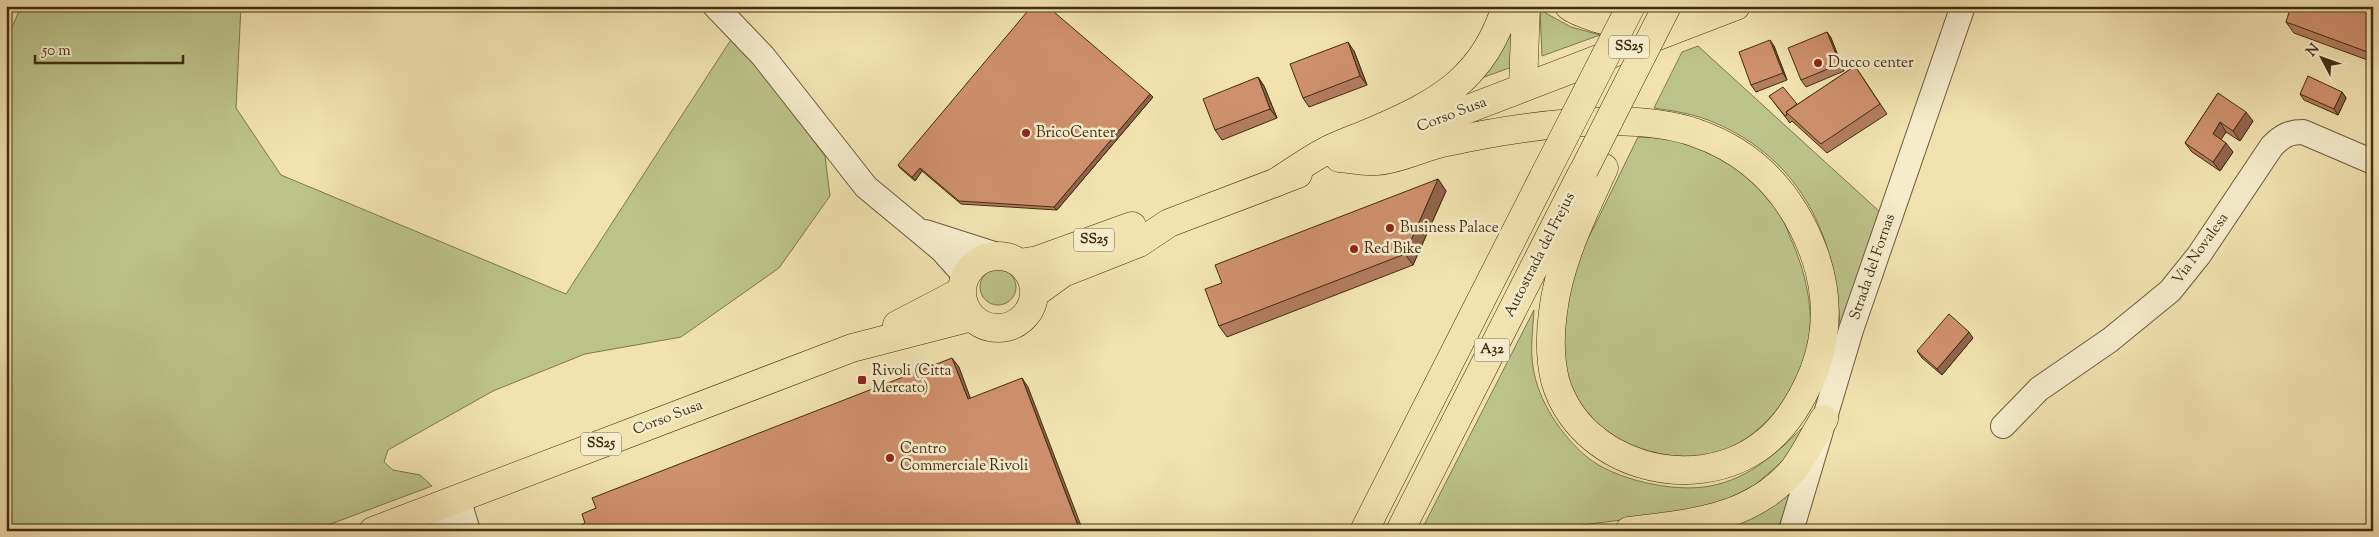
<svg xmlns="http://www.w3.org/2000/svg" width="2379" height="537" viewBox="0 0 2379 537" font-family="'Sorts Mill Goudy',serif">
  <rect width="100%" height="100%" fill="#f1e2b0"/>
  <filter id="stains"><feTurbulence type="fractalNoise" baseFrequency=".004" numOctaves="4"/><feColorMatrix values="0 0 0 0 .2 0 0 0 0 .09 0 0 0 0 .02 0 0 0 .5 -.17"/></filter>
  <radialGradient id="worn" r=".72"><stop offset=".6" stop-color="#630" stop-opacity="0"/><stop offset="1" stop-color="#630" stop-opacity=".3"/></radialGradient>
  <!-- green -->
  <path fill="#bcc38a" stroke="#7e784d" d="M 21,6 L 241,6 L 236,108 L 281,175 L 566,294 L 732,38 L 755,64 L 825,156 L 830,196 L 779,268 L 681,337 L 585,354 L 493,391 L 388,450 L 384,462 L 393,470 L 420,475 L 432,486 L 312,531 L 6,531 L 6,42 Z
    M 1516,6 L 1512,67 L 1476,80 Z
    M 1540,10 L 1571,27 L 1600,35 L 1542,56 Z
    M 1698,46 L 1880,212 L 1840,332 C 1838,239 1803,160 1713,122 C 1694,114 1674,111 1654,108 L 1682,52 Z
    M 1638,137 C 1650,138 1663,137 1674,140 C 1715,149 1755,178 1779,213 C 1784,220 1787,229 1790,237 C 1805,270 1815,310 1808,346 C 1799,396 1751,452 1698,456 C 1641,461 1572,425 1564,363 C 1561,339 1563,311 1569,287 C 1574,264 1586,242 1597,221 C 1611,193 1624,165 1638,137 Z
    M980 287a18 18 0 1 1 36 0a18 18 0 1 1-36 0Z
    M 1534,310 C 1533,328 1530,349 1533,367 C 1538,401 1561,435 1587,457 C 1615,480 1675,493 1710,486 C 1750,479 1780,450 1807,423 L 1786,458 L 1755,485 L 1720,503 L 1669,514 L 1534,531 L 1421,531 Z
    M 1794,485 L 1777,531 L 1718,531 C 1748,522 1771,506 1794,485 Z"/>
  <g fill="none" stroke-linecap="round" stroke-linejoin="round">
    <!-- minor casing -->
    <g stroke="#6d5a38" stroke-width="26">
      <path id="minor" d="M 715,6 L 763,56 L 866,187 L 942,250 L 966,277
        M 925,232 L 1000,256
        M 2003,426 L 2039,389 L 2110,340 L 2170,291 L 2199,255 L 2272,146 C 2282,136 2289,132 2303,132 L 2373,162
        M 458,498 L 468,531
        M 441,531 L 458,498
        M 1791,531 L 1851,330 L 1963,6"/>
    </g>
    <!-- major casing -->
    <g stroke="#412d10" stroke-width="29">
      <path id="major" d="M 1356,152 L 1736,6
        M962 292a36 36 0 1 1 72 0a36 36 0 1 1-72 0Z
        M 1020,263 L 1038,260 L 1132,226
        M 1034,294 L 1063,273 L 1139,243 L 1169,223 L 1298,174
        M 897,325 L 962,291
        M 373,531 L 852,348 L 972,317"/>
    </g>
    <!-- highway casing -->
    <g stroke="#412d10" stroke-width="29">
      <path id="highway" d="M 1569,6 C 1575,11 1583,13 1590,16 C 1627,31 1658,19 1693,6
        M 1523,87 L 1526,6
        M 1339,158 C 1351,159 1364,162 1376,161 C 1398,160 1425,146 1447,142 C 1516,127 1629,109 1696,133 C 1757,154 1794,197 1815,256 C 1828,294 1828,334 1814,371 C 1803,398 1786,427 1762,445 C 1693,497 1579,465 1555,380 C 1550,359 1550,334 1553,312 C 1559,261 1583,214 1604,168
        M 1275,183 C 1291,173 1307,161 1324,152 C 1339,144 1357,138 1373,131 C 1439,103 1484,78 1506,6
        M 1364,531 L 1545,174
        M 1400,531 L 1582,173
        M 1629,531 C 1690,523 1751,520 1794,469 C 1805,454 1814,435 1824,419"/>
    </g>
    <!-- minor -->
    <use href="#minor" stroke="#f6eccc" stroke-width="24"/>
    <!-- major -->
    <use href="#major" stroke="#f1e2b0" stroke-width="28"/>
    <!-- highway -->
    <use href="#highway" stroke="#f1e2b0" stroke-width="28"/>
    <!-- highway-bridge casing -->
    <g stroke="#412d10" stroke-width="29" stroke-linecap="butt">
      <path id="highway-bridge" d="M 1584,170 L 1667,6
        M 1545,174 L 1631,6"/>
    </g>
    <!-- highway-bridge -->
    <use href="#highway-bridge" stroke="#f1e2b0" stroke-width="28"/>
  </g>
  <!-- wall -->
  <path fill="#b27c5e" stroke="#412d10" d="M 2373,10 L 2373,62 L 2294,33 L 2286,22 Z
    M 1827,32 L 1831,38 L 1844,71 L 1806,87 L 1801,80 Z
    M 1774,46 L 1787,80 L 1756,92 L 1751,85 Z
    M 1354,51 L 1367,85 L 1309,107 L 1303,98 Z
    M 1855,66 L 1887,114 L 1827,153 L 1792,121 L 1790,123 L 1769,96 L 1797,105 Z
    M 1258,77 L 1264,86 L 1277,118 L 1222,140 L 1215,130 Z
    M 2342,92 L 2346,98 L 2338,115 L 2304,100 L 2300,94 Z
    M 2218,93 L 2253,121 L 2240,141 L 2226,132 L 2221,139 L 2233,152 L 2220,171 L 2192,152 L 2185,143 Z
    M 1153,97 L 1057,210 L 961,204 L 922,171 L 915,181 L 900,168 L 898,165 Z
    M 1438,179 L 1446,191 L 1413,265 L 1227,337 L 1219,326 L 1222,283 Z
    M 1973,338 L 1942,375 L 1922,358 L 1917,351 Z"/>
  <!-- shaded-wall -->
  <path fill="#91654c" stroke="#412d10" d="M 1827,32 L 1831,38 L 1844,71 L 1840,64 Z
    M 1770,40 L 1774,46 L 1787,80 L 1783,73 Z
    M 1348,42 L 1354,51 L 1367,85 L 1360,76 Z
    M 1258,77 L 1264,86 L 1277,118 L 1270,109 Z
    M 2342,92 L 2346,98 L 2338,115 L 2334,109 Z
    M 1150,94 L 1153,97 L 1057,210 L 1054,207 Z
    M 2246,112 L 2253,121 L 2240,141 L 2233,131 Z
    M 2220,122 L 2226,132 L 2219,143 L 2213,134 Z
    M 2226,143 L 2233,152 L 2220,171 L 2213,162 Z
    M 920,168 L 922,171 L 915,181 L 912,177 Z
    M 1438,179 L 1446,191 L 1413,265 L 1405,254 Z
    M 1969,332 L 1973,338 L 1942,375 L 1937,369 Z
    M 952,358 L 959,367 L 974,408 L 968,399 Z
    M 1022,378 L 1028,387 L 1083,531 L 1080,531 Z"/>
  <!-- building -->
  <path fill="#cf906d" stroke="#412d10" d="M 1032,6 L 1047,6 L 1150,94 L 1054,207 L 959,201 L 920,168 L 912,177 L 898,165 Z
    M 2291,6 L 2362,6 L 2373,10 L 2373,54 L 2286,22 Z
    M 1827,32 L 1840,64 L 1801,80 L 1788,48 Z
    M 1770,40 L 1783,73 L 1751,85 L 1739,52 Z
    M 1348,42 L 1360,76 L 1303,98 L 1290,64 Z
    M 1855,66 L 1880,104 L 1821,144 L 1786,112 Z
    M 2308,76 L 2342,92 L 2334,109 L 2300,94 Z
    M 1258,77 L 1270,109 L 1215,130 L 1203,99 Z
    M 1783,87 L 1797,104 L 1786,112 L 1787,115 L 1785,116 L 1769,96 Z
    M 2218,93 L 2246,112 L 2233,131 L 2220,122 L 2213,134 L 2226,143 L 2213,162 L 2185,143 Z
    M 1438,179 L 1405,254 L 1219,326 L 1205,289 L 1222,283 L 1215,265 Z
    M 1949,314 L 1969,332 L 1937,369 L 1917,351 Z
    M 952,358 L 968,399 L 1022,378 L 1080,531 L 573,531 L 572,529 L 585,523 L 582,514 L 596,508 L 592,498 Z"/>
  <!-- markers -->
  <g fill="#8f2418" stroke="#f6eccc" stroke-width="2">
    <circle cx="1818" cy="63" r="5"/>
    <circle cx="1026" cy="133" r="5"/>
    <circle cx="1390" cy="228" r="5"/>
    <circle cx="1354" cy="249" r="5"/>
    <rect x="857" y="375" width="10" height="10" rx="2.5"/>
    <circle cx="890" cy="458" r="5"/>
  </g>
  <g text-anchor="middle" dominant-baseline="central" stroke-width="5" stroke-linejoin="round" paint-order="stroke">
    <!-- shield labels -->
    <g fill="#f6eccc" stroke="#776648" stroke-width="1">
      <rect x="1609" y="35.5" width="40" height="23" rx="4"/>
      <rect x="1074" y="228.5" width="40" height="23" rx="4"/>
      <rect x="1474.5" y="338.5" width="35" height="23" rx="4"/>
      <rect x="581" y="432.5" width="40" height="23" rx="4"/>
    </g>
    <g font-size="14" font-weight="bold" fill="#412d10">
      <text x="1629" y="47">SS25</text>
      <text x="1094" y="240">SS25</text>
      <text x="1492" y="350">A32</text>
      <text x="601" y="444">SS25</text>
    </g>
    <!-- poi labels -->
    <g font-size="15" fill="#412d10" stroke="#f6eccc" text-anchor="start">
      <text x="1828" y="63">Ducco center</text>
      <text x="1036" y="133">BricoCenter</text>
      <text x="1400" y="228">Business Palace</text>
      <text x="1364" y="249">Red Bike</text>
      <text x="872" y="371">Rivoli (Citta<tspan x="872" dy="17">Mercato)</tspan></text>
      <text x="900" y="449">Centro<tspan x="900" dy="17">Commerciale Rivoli</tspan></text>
    </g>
    <!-- street labels -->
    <g font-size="15" fill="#412d10" stroke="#f6eccc">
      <text transform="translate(1452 115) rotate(-21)">Corso Susa</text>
      <text transform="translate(2201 249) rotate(-54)">Via Novalesa</text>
      <text transform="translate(1540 255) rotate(-63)">Autostrada del Frejus</text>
      <text transform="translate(1873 267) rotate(-71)">Strada del Fornas</text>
      <text transform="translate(668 418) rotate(-21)">Corso Susa</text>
    </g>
  </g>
  <!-- margin -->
  <rect width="2379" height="537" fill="none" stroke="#f1e2b0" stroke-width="25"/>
  <rect x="8" y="8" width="2364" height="522" fill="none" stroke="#412d10" stroke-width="2.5"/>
  <rect x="12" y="12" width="2354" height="512" fill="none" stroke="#412d10"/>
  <!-- north arrow -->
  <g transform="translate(2322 58) rotate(311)" stroke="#f6eccc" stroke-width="4" paint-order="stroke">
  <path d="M0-4L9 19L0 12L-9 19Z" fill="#412d10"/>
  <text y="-8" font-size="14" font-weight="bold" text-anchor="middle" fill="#412d10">N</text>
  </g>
  <!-- scale -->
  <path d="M35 55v8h148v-8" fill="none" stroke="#412d10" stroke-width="2.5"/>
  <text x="42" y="55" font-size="15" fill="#412d10" stroke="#f6eccc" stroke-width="4" paint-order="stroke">50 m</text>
  <rect width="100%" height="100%" filter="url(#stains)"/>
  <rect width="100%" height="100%" fill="url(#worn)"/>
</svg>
